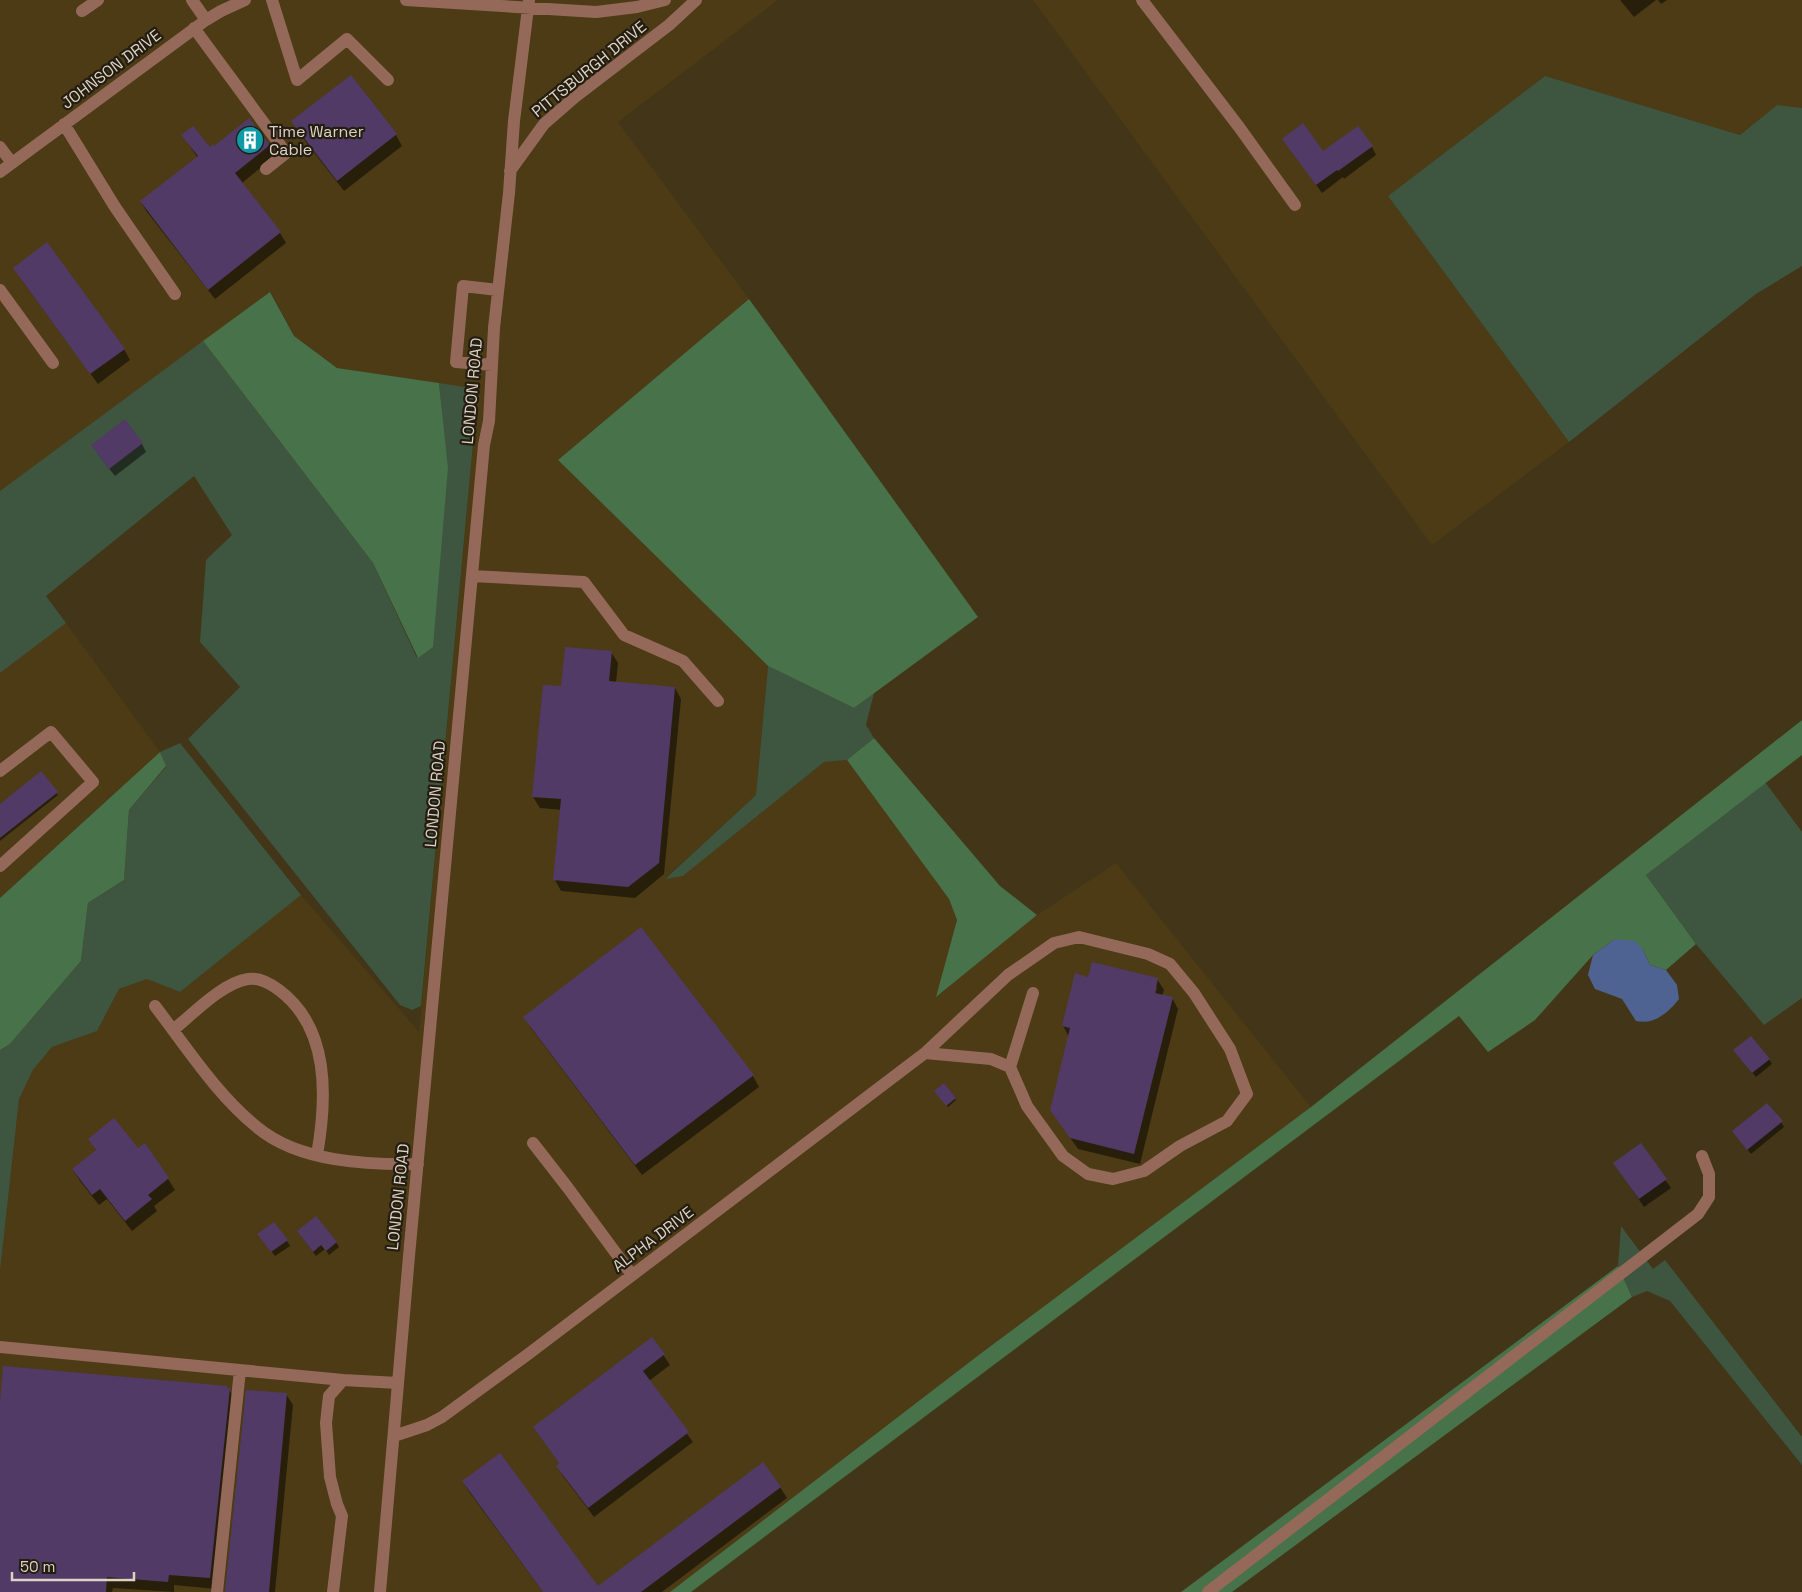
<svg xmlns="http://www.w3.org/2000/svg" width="1802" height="1592" viewBox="0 0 1802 1592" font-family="'Space Grotesk',sans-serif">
  <rect width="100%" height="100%" fill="#433517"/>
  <!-- built -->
  <path fill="#4c3b15" d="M 0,0 L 778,0 L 618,122 L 749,299 L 558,460 L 768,666 L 756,795 L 665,878 L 683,876 L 824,762 L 847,760 L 949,899 L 957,920 L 937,996 L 1037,915 L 1116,863 L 1311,1107 L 980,1354 L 670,1592 L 0,1592 L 0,1271 L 19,1099 L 33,1070 L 52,1047 L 97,1031 L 119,989 L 147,979 L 180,992 L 301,895 L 419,1032 L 478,389 L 337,368 L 294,336 L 271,292 L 0,491 Z
    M 1033,0 L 1802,0 L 1802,108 L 1777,105 L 1740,135 L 1545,76 L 1388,196 L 1569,442 L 1432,545 Z
    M 66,623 L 160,752 L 0,898 L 0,673 Z"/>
  <!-- green -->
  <path fill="#3e553f" d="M 1545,76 L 1740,135 L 1777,105 L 1802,108 L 1802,266 L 1756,294 L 1569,442 L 1388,196 Z
    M 203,341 L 373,563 L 417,658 L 447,468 L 439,383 L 478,389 L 421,1006 L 412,1010 L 400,1005 L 188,739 L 240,687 L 200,642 L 206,560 L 232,535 L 194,476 L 46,596 L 66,623 L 0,673 L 0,491 Z
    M 768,666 L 854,708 L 874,693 L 866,725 L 874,738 L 847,760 L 824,762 L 683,876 L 665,879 L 756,795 Z
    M 180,743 L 301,895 L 180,992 L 147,979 L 119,989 L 97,1031 L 52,1047 L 33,1070 L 19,1099 L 0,1271 L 0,1050 L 10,1044 L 81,961 L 88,903 L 124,880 L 129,810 L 166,767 L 160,752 Z
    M 1765,782 L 1802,832 L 1802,998 L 1764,1025 L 1696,944 L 1646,875 Z
    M 1621,1226 L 1653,1269 L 1665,1260 L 1802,1437 L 1802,1465 L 1670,1301 L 1647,1291 L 1632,1297 L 1618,1266 Z"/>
  <!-- forest -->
  <path fill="#47724a" d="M 270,292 L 294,336 L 337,368 L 439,383 L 448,468 L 433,647 L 418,658 L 373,563 L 203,341 Z
    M 749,299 L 978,617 L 854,708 L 768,666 L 558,460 Z
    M 1802,720 L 1802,755 L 1646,875 L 1696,944 L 1666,970 L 1650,965 L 1643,950 L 1615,939 L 1593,955 L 1535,1020 L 1488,1052 L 1459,1016 L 691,1592 L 670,1592 L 980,1354 L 1311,1107 Z
    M 874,738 L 1000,886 L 1037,915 L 936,997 L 957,920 L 949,899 L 847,760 Z
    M 160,752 L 166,766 L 129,810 L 124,880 L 88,903 L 81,961 L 10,1044 L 0,1050 L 0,898 Z
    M 1618,1266 L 1632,1297 L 1232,1592 L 1181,1592 Z"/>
  <!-- water -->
  <path fill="#4e6391" d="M 1615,939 L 1635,941 L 1643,950 L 1650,965 L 1666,970 L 1677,985 L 1679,999 C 1668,1013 1654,1025 1636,1021 L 1622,999 L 1595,989 L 1588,975 L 1593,955 Z"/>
  <!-- shadow -->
  <path fill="#0007" fill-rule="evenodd" d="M 1620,0 L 1656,0 L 1634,17 Z
    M 1658,0 L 1667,0 L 1661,4 Z
    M 249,120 L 275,156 L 242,183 L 280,233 L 286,243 L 215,299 L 147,212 L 141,202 L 198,158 L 183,136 L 209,149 L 214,148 Z
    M 293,122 L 396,135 L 402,146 L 344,191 L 299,133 Z
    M 1283,139 L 1323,153 L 1372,147 L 1376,155 L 1344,179 L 1343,177 L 1322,193 Z
    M 21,279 L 124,349 L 130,360 L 98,384 Z
    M 142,444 L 146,452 L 115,476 L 97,453 Z
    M 611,652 L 618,663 L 616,683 L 675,688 L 681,699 L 664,874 L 635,898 L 561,891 L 555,880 L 562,810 L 540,808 L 533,797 L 562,688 Z
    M 56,793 L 58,795 L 0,841 L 0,806 Z
    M 641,929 L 753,1076 L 759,1087 L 642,1175 L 531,1028 L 524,1017 Z
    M 1089,978 L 1157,979 L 1164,990 L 1162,996 L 1172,998 L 1178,1009 L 1140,1164 L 1078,1149 L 1051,1110 L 1069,1037 L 1063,1026 ZM 1155,987 L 1157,987 L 1154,999 Z
    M 1738,1055 L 1769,1059 L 1772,1064 L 1756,1077 Z
    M 937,1093 L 955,1098 L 956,1100 L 948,1107 Z
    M 1781,1122 L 1784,1127 L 1751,1154 L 1737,1137 Z
    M 89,1139 L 138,1150 L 163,1171 L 175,1190 L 154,1206 L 157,1211 L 132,1231 L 107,1199 L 99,1205 L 80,1181 L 73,1170 L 97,1152 Z
    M 1641,1145 L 1671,1188 L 1644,1207 L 1615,1164 Z
    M 301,1236 L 336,1242 L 339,1247 L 329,1255 L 325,1249 L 316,1256 Z
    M 262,1239 L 287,1241 L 290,1246 L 275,1256 Z
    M 652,1338 L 670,1365 L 649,1381 L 693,1442 L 594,1517 L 563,1476 L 557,1466 L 560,1464 L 534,1428 Z
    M 227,1387 L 236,1400 L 216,1589 L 174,1585 L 174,1592 L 113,1588 L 112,1592 L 0,1592 L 0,1417 Z
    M 286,1394 L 293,1405 L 275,1592 L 225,1592 Z
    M 463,1482 L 598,1588 L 780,1487 L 787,1498 L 662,1592 L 543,1592 L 470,1493 Z"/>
  <!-- building -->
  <path fill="#523a67" d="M 351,75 L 397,134 L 337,181 L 291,121 Z
    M 249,118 L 270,145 L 235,173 L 281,232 L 208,290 L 140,201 L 198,156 L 181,135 L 193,126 L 210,147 L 213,144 L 214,146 Z
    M 1303,123 L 1323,151 L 1358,126 L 1373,146 L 1338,171 L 1337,170 L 1316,185 L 1282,139 Z
    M 47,242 L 125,349 L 90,374 L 13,268 Z
    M 125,419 L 143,443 L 109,469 L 91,445 Z
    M 565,647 L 612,651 L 609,681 L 675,687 L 659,863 L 628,887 L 553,880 L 561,799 L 532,797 L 543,685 L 561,686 Z
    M 41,771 L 58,792 L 0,838 L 0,804 Z
    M 641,927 L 754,1075 L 635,1165 L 523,1017 Z
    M 1092,962 L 1158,978 L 1155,993 L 1173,997 L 1134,1154 L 1070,1138 L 1050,1110 L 1070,1028 L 1062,1026 L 1075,973 L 1088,977 Z
    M 1751,1036 L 1770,1059 L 1752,1073 L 1733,1050 Z
    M 944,1083 L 956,1098 L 946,1106 L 934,1091 Z
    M 1767,1103 L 1783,1121 L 1747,1150 L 1732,1131 Z
    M 114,1118 L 138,1148 L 145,1143 L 169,1178 L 148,1195 L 152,1199 L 125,1221 L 100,1189 L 92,1195 L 72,1169 L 96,1150 L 88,1139 Z
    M 1641,1143 L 1667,1179 L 1639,1199 L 1613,1163 Z
    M 316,1216 L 337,1242 L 326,1251 L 321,1245 L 313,1252 L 297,1231 Z
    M 274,1222 L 288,1240 L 271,1252 L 257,1234 Z
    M 652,1337 L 665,1354 L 643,1371 L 689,1432 L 588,1508 L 556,1466 L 559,1463 L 533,1427 Z
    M 3,1366 L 228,1386 L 227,1388 L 230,1388 L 210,1578 L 169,1575 L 168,1582 L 107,1577 L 106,1592 L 0,1592 L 0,1403 Z
    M 246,1390 L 287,1393 L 269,1592 L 225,1592 Z
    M 500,1453 L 598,1586 L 763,1462 L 781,1487 L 641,1592 L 543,1592 L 462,1481 Z"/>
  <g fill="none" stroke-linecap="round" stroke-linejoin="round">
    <!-- minor -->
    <path stroke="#956959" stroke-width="12" d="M 192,0 L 206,20
      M 272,0 L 297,80 L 347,39 L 388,80
      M 406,0 L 596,12 L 637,7 L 665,0
      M 1142,0 L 1239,127 L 1295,205
      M 82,11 L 98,0
      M 194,28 L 286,153 L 266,169
      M 64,124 L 115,207 L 175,294
      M 0,147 L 12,163
      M 510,171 L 544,124 L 575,97 L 669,25 L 696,0
      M 0,172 L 206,20 L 221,11 L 245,0
      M 0,290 L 53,363
      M 492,365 L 456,362 L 463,286 L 498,290
      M 472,576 L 584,582 L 624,635 L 683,661 L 718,701
      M 0,771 L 51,732 L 93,782 L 0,866
      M 155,1006 C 187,1048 217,1095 258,1128 C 299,1162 368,1165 418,1164
      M 173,1030 C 193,1014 222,983 248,979 C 259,977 271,984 279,990 C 330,1028 327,1098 317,1155
      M 1010,1067 L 1033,993
      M 533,1143 L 568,1188 L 632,1275
      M 0,1347 L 343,1380
      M 394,1436 L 427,1425 L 442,1417 L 527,1355 L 925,1053 L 1008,975 L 1054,943 L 1079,937 L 1148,954 L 1170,964 L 1194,993 L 1230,1049 L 1247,1094 L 1227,1121 L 1180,1146 L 1144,1171 L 1113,1179 L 1088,1174 L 1063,1156 L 1027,1106 L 1010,1067 L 991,1059 L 925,1053
      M 217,1592 L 240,1370
      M 333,1592 L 342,1516 L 337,1504 L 330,1477 L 326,1423 L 329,1396 L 343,1380 L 398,1383
      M 380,1592 L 409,1256 L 484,445 L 489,421 L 494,328 L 509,193 L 514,121 L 529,0
      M 1208,1592 L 1698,1214 L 1709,1197 L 1709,1174 L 1702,1156"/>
  </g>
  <!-- icons -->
  <defs>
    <g id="building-disc" transform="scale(1.4375)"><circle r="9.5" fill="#0f9aa8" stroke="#241d11"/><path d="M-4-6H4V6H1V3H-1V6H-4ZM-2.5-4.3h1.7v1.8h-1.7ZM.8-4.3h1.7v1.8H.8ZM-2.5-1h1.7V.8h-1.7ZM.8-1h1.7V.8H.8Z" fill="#fff"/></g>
  </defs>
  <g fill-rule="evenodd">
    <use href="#building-disc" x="250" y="140"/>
  </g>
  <g text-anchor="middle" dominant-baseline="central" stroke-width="4.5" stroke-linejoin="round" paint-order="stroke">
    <!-- street labels -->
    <g font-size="16" fill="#dcd3c3" stroke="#241d11">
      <text transform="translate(111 69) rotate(-37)">JOHNSON DRIVE</text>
      <text transform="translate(589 69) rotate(-39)">PITTSBURGH DRIVE</text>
      <text transform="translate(472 391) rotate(-85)">LONDON ROAD</text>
      <text transform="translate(435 794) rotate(-85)">LONDON ROAD</text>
      <text transform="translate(398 1197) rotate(-84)">LONDON ROAD</text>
      <text transform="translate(653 1239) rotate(-37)">ALPHA DRIVE</text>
    </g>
    <!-- poi labels -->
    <g font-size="16" fill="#dcd3c3" stroke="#241d11" text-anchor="start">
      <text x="269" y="131">Time Warner<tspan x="269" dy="18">Cable</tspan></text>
    </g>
  </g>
  <!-- scale -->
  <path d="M12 1572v8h122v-8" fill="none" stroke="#dcd3c3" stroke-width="2.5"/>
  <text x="20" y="1572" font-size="15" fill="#dcd3c3" stroke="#241d11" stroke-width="4" paint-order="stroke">50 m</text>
</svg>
